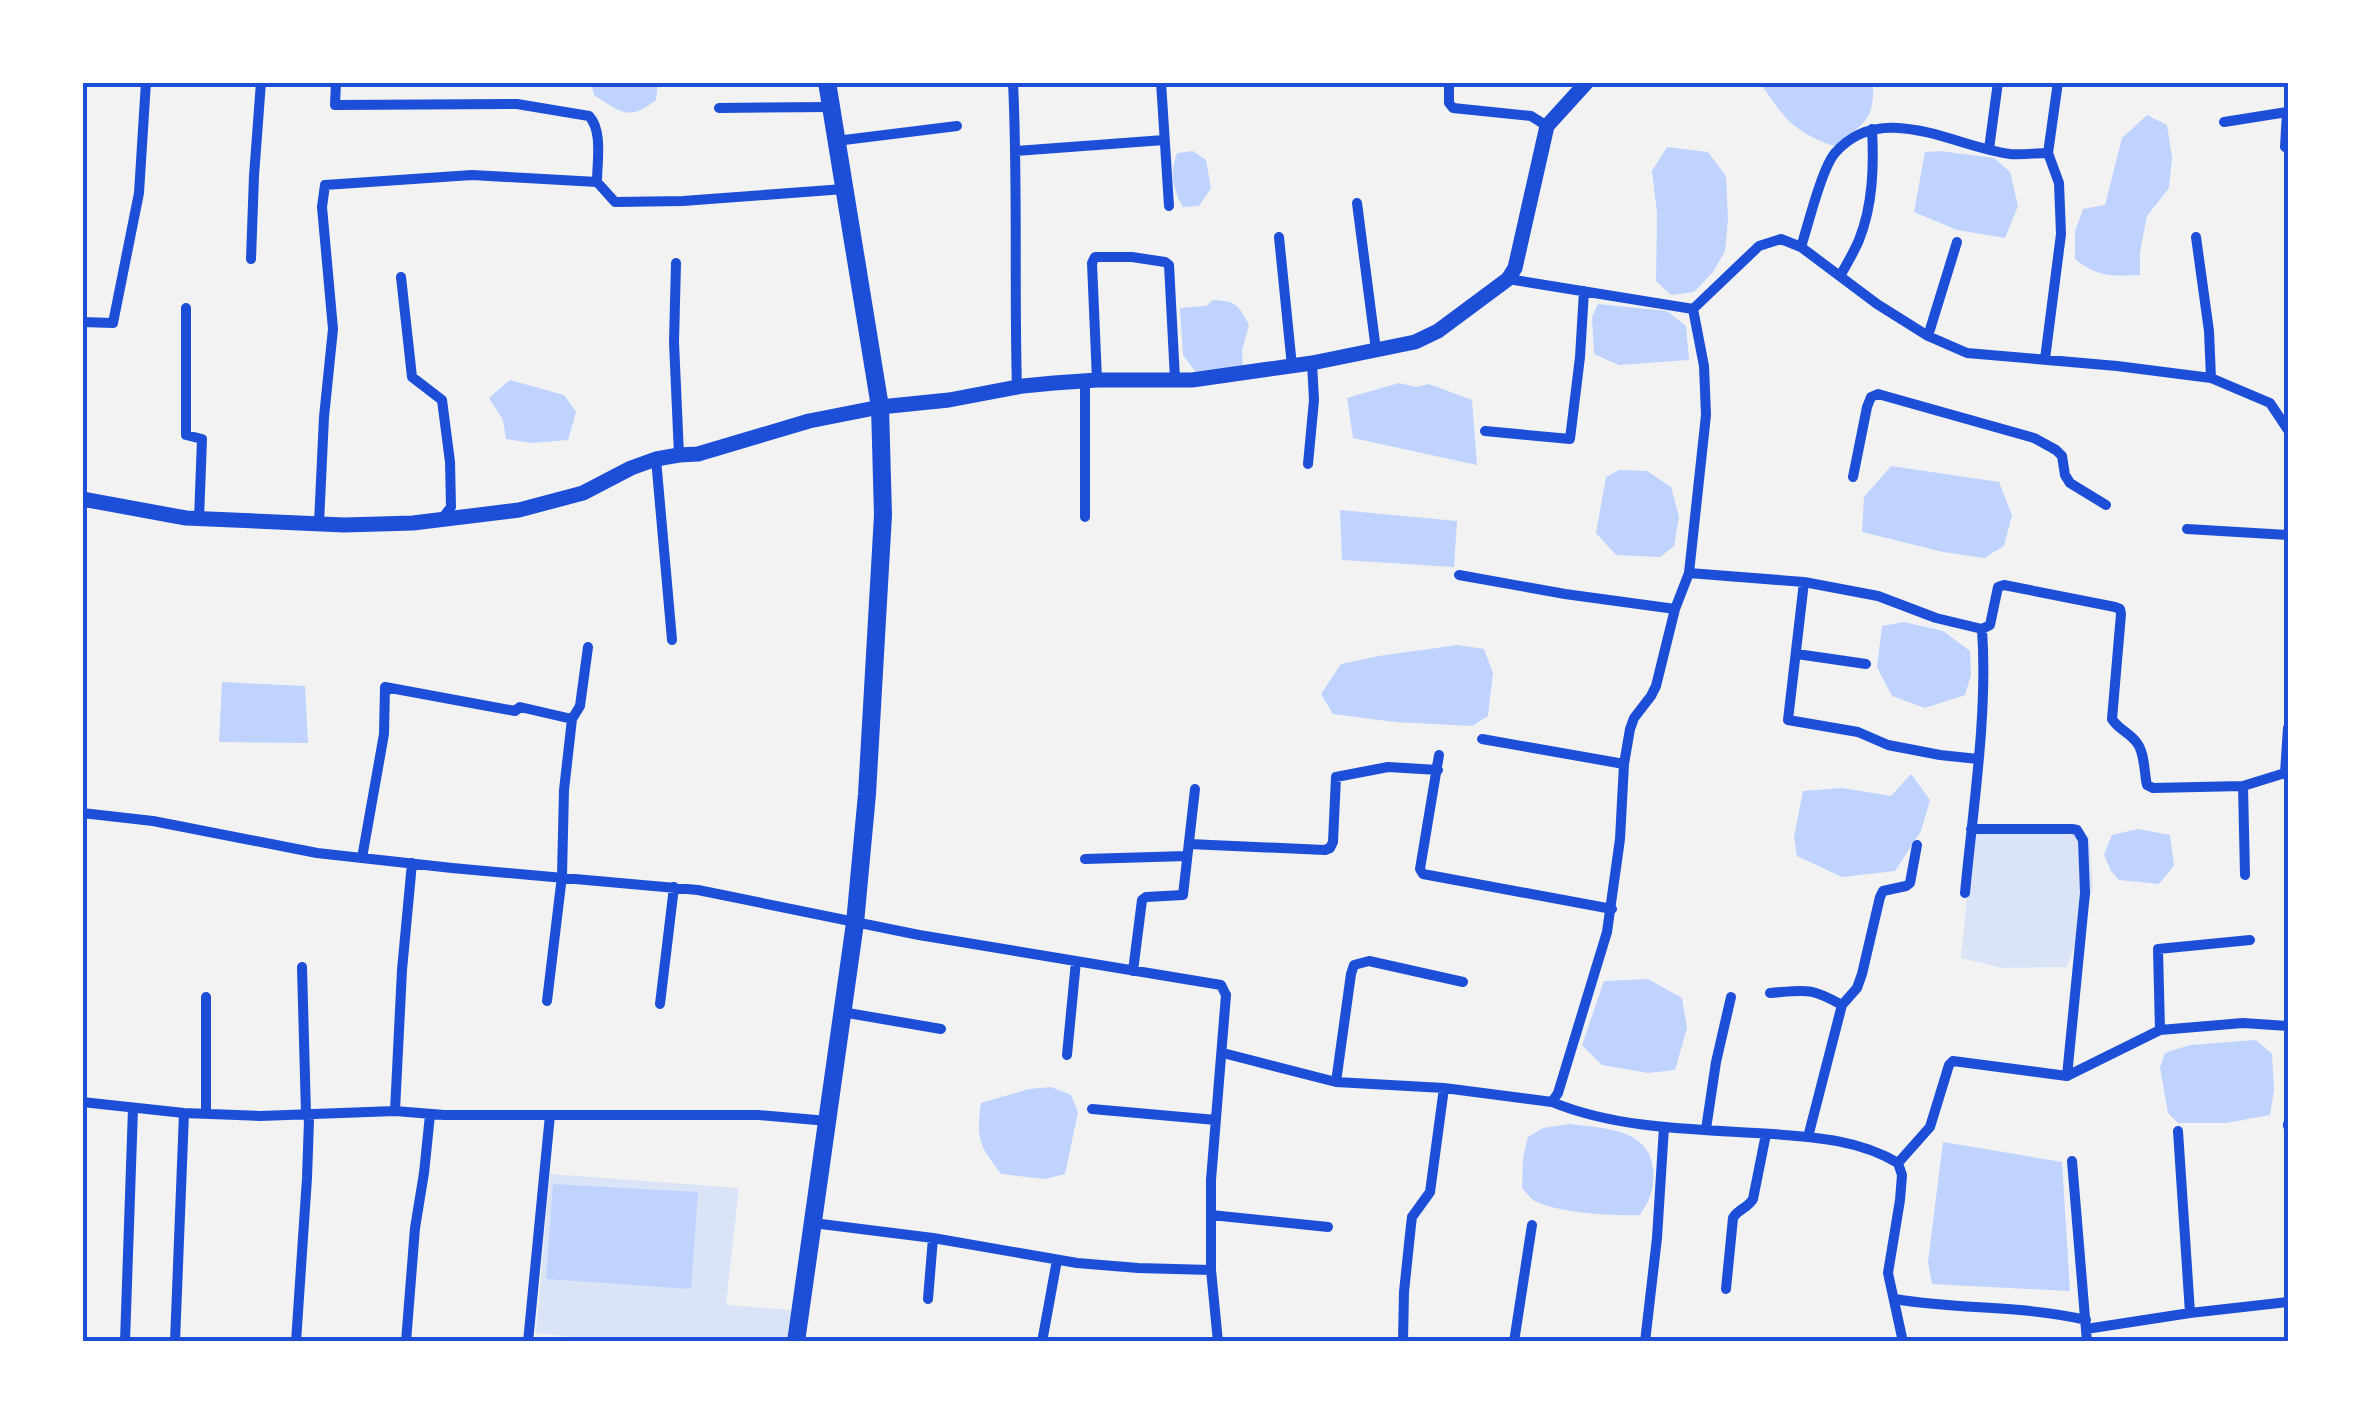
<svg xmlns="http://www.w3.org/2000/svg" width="2371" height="1424" viewBox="0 0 2371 1424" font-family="'Archivo Narrow',sans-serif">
  <rect width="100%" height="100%" fill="#f2f2f2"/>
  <!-- green -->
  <path fill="#dbe4f7" d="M 1974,827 L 2089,836 L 2093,887 L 2083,924 L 2067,967 L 2002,968 L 1961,958 Z
    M 550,1174 L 739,1188 L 726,1305 L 793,1310 L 790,1341 L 594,1342 L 593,1339 L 536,1333 Z"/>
  <!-- water -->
  <path fill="#bfd3fe" d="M 1764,82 L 1873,83 C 1875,121 1862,125 1834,146 C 1795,132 1786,121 1763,87 Z
    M 591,83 L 658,83 L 656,100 C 628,122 621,112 594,95 Z
    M 2147,115 L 2167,125 L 2172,158 L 2169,188 L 2147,216 L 2140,252 L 2140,275 C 2111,276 2099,278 2075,259 L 2075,232 L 2083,209 L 2105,205 L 2122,138 Z
    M 1667,147 L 1708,152 L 1726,176 L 1728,219 L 1725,251 L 1713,272 L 1694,292 L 1671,295 L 1656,281 L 1657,213 L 1652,171 Z
    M 1193,151 L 1206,160 L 1211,188 L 1199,206 L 1183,207 C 1172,188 1170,173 1177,153 Z
    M 1940,151 L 1994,158 L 2010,172 L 2018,206 L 2005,238 L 1957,230 L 1914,212 L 1925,152 Z
    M 1213,300 C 1236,301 1238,304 1249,325 L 1242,351 L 1243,365 L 1215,372 L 1195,371 L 1183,355 L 1180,308 L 1206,306 Z
    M 1598,304 L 1667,311 L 1686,326 L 1689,360 L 1619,365 L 1594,354 L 1592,317 Z
    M 510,380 L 564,395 L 576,412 L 568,440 L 532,443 L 506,439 L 503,420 L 489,398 Z
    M 1399,383 L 1416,387 L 1429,384 L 1472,400 L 1477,465 L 1353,438 L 1347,398 Z
    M 1891,466 L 1999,482 L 2012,515 L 2004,546 L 1984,558 L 1943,552 L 1862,532 L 1864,497 Z
    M 1619,470 L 1647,471 L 1671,487 L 1679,517 L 1674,546 L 1660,557 L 1616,555 L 1596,533 L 1606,477 Z
    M 1340,510 L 1457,521 L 1454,567 L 1342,560 Z
    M 1904,622 L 1943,631 L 1970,651 L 1971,675 L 1965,695 L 1925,708 L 1892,696 L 1877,667 L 1882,626 Z
    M 1457,645 L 1484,649 L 1493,673 L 1488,716 L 1472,726 L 1395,722 L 1333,714 L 1321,694 L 1341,664 L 1379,656 Z
    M 222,682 L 305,686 L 308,743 L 219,742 Z
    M 1911,774 L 1930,800 L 1921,831 L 1895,871 L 1842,877 L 1797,856 L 1794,837 L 1803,791 L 1842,788 L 1891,796 Z
    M 2138,829 L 2170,835 L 2174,866 L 2159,884 L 2119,880 L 2111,871 L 2104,855 L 2112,835 Z
    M 1648,979 L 1682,998 L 1687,1028 L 1675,1070 L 1648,1073 L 1602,1065 L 1582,1045 L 1604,981 Z
    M 2256,1040 L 2272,1054 L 2274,1090 L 2270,1115 L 2226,1123 L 2178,1123 L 2168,1113 L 2160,1067 L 2165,1053 L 2190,1045 Z
    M 1051,1087 L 1071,1095 L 1078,1112 L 1065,1174 L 1045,1179 L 1001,1174 C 979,1144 976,1140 981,1103 L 1029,1089 Z
    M 1569,1124 C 1601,1128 1650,1128 1653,1169 C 1655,1187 1650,1200 1640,1215 C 1614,1216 1555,1213 1533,1200 C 1531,1199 1523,1189 1522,1188 L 1523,1158 L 1528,1137 L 1543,1128 Z
    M 1943,1142 L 2062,1162 L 2070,1291 L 1932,1284 L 1928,1262 Z
    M 553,1184 L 698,1192 L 691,1289 L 546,1279 Z"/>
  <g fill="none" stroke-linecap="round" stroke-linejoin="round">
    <!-- minor -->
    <path stroke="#1d4ed8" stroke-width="10" d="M 336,82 L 335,105 L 517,104 L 589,116 C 603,131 597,162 597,182
      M 1013,82 C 1018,185 1014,287 1017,389
      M 1161,82 L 1169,206
      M 1449,82 L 1449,103 L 1453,108 L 1531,116 L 1547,126
      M 719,108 L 831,107
      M 2224,122 L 2287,112 L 2285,147 L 2288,147
      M 836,141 L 957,126
      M 1989,149 L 1998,82
      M 1016,151 L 1164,140
      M 1357,203 L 1376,350
      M 1279,237 L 1292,366
      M 2196,237 L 2209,331 L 2211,378
      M 1801,247 C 1808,225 1822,168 1835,153 C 1881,99 1955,147 2010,154 C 2022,155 2036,153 2048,153
      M 251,259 L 254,176 L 261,82
      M 676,263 L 674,342 L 679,455
      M 1840,276 C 1847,264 1854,252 1859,240 C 1873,205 1874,166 1872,129
      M 401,277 L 412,377 L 442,400 L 450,462 L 451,507 L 441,520
      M 1508,279 L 1693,309 L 1759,246 L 1781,239 L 1801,247 L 1877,304 L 1928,336 L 1967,353 L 2117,366 L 2211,378 L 2270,403 L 2288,430
      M 186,308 L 186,435 L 202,439 L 199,519
      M 82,322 L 113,323 L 139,193 L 146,82
      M 1928,336 L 1957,242
      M 2045,359 L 2061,234 L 2059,183 L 2048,153 L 2058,82
      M 1097,380 L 1092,263 L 1095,257 L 1132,257 L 1165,262 L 1169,265 L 1175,379
      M 1085,381 L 1085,517
      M 1485,431 L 1570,439 L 1580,357 L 1584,291
      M 656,459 L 672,640
      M 1308,464 L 1314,400 L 1312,363
      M 1853,477 L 1867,407 L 1871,397 L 1878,394 L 2034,438 L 2056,450 L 2062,456 L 2065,475 L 2070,483 L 2106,505
      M 319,523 L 324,417 L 333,329 L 322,207 L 325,185 L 472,175 L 597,182 L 615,202 L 683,201 L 844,189
      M 2187,529 L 2288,535
      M 1689,573 L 1804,582 L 1878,596 L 1936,618 L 1982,629 L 1990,625 L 1998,587 L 2004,585 L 2115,607 L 2120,609 L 2121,614 L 2112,719 C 2119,730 2130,733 2137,743 C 2145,753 2144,773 2147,785 L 2153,788 L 2243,786 L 2285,773
      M 1459,575 L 1565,594 L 1675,609
      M 1804,582 L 1788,720 L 1858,732 L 1888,745 L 1940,755 L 1978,759
      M 1797,654 L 1866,664
      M 1482,739 L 1624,764
      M 1439,755 L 1420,869 L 1423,874 L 1612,909
      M 2288,776 L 2285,773 L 2288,728
      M 2243,786 L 2245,875
      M 82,813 L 153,821 L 317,853 L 452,868 L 698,890 L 919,935 L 1221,985 L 1226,995 L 1211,1180 L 1211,1270 L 1218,1342
      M 1971,829 L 2072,829 L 2077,830 L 2083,840 L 2085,893 L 2067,1076
      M 1189,844 L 1325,850 L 1330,848 L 1333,842 L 1336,777 L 1388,767 L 1438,770
      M 362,858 L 384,734 L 385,687 L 515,711 L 520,707 L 572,719
      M 1085,859 L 1187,856
      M 1965,893 C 1973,807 1988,714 1982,629
      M 1133,971 L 1142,900 L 1146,897 L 1183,895 L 1195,789
      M 1770,993 C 1806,990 1810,987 1842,1005
      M 547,1001 L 562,876 L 564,790 L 572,719 L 580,706 L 588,647
      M 660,1004 L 674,887
      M 842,1012 L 941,1029
      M 2160,1030 L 2158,949 L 2250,940
      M 1223,1053 L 1336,1082 L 1444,1088 L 1552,1102 L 1558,1093 L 1607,932 L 1620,839 L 1624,764 L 1630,729 L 1634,718 L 1651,696 L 1656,686 L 1675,609 L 1689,573 L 1706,415 L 1704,366 L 1693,309
      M 1067,1055 L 1076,961
      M 1336,1082 L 1351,974 L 1354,965 L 1369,961 L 1463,982
      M 82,1102 L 184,1113 L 260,1116 L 395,1111 L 444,1115 L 758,1115 L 828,1121
      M 1552,1102 C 1620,1130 1699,1129 1772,1134 C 1815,1137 1860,1140 1898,1163 L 1902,1175 L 1900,1200 L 1888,1273 L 1903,1342
      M 1092,1109 L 1216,1120
      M 395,1111 L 402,970 L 412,863
      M 206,1114 L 206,997
      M 2288,1124 L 2288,1126
      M 1706,1129 L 1716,1062 L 1731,997
      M 2178,1131 L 2190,1313
      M 1808,1137 L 1842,1005 L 1857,988 L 1862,974 L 1880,897 L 1883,891 L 1906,886 L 1910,883 L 1917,845
      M 2072,1161 L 2087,1342
      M 1898,1163 L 1930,1127 L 1949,1065 L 1953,1061 L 2067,1076 L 2160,1030 L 2243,1023 L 2288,1026
      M 1211,1215 L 1328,1227
      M 813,1223 L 933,1238 L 1077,1263 L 1138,1268 L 1211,1270
      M 1726,1289 L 1733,1218 C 1738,1209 1748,1208 1753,1199 L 1766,1134
      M 928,1299 L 933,1238
      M 1895,1299 C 1959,1310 2022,1305 2086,1320
      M 2086,1329 L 2190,1313 L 2288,1302
      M 125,1342 L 133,1108
      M 175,1342 L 184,1113
      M 296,1342 L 307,1178 L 309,1120 L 306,1114 L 302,967
      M 406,1342 L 415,1228 L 424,1173 L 430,1115
      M 528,1342 L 550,1115
      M 1042,1342 L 1057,1260
      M 1403,1342 L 1404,1292 L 1411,1225 L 1412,1217 L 1430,1192 L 1444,1088
      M 1514,1342 L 1532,1225
      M 1645,1342 L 1657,1238 L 1664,1127"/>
    <!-- tertiary -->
    <path stroke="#1d4ed8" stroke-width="15" d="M 82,499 L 186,518 L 344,525 L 413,523 L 519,510 L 583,493 L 631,468 L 656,459 L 679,455 L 698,454 L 809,421 L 880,407 L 949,400 L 1023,386 L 1054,383 L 1097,380 L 1192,380 L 1312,363 L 1415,342 L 1438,331 L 1508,279 L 1515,268 L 1547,126 L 1587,82"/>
    <!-- primary -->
    <path stroke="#1d4ed8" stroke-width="18" d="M 796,1342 L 855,923 L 867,794 L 883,515 L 880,407 L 827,82"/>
  </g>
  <!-- border -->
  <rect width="2371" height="1424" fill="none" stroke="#ffffff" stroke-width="170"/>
  <rect x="85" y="85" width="2201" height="1254" fill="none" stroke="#1d4ed8" stroke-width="4"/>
</svg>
